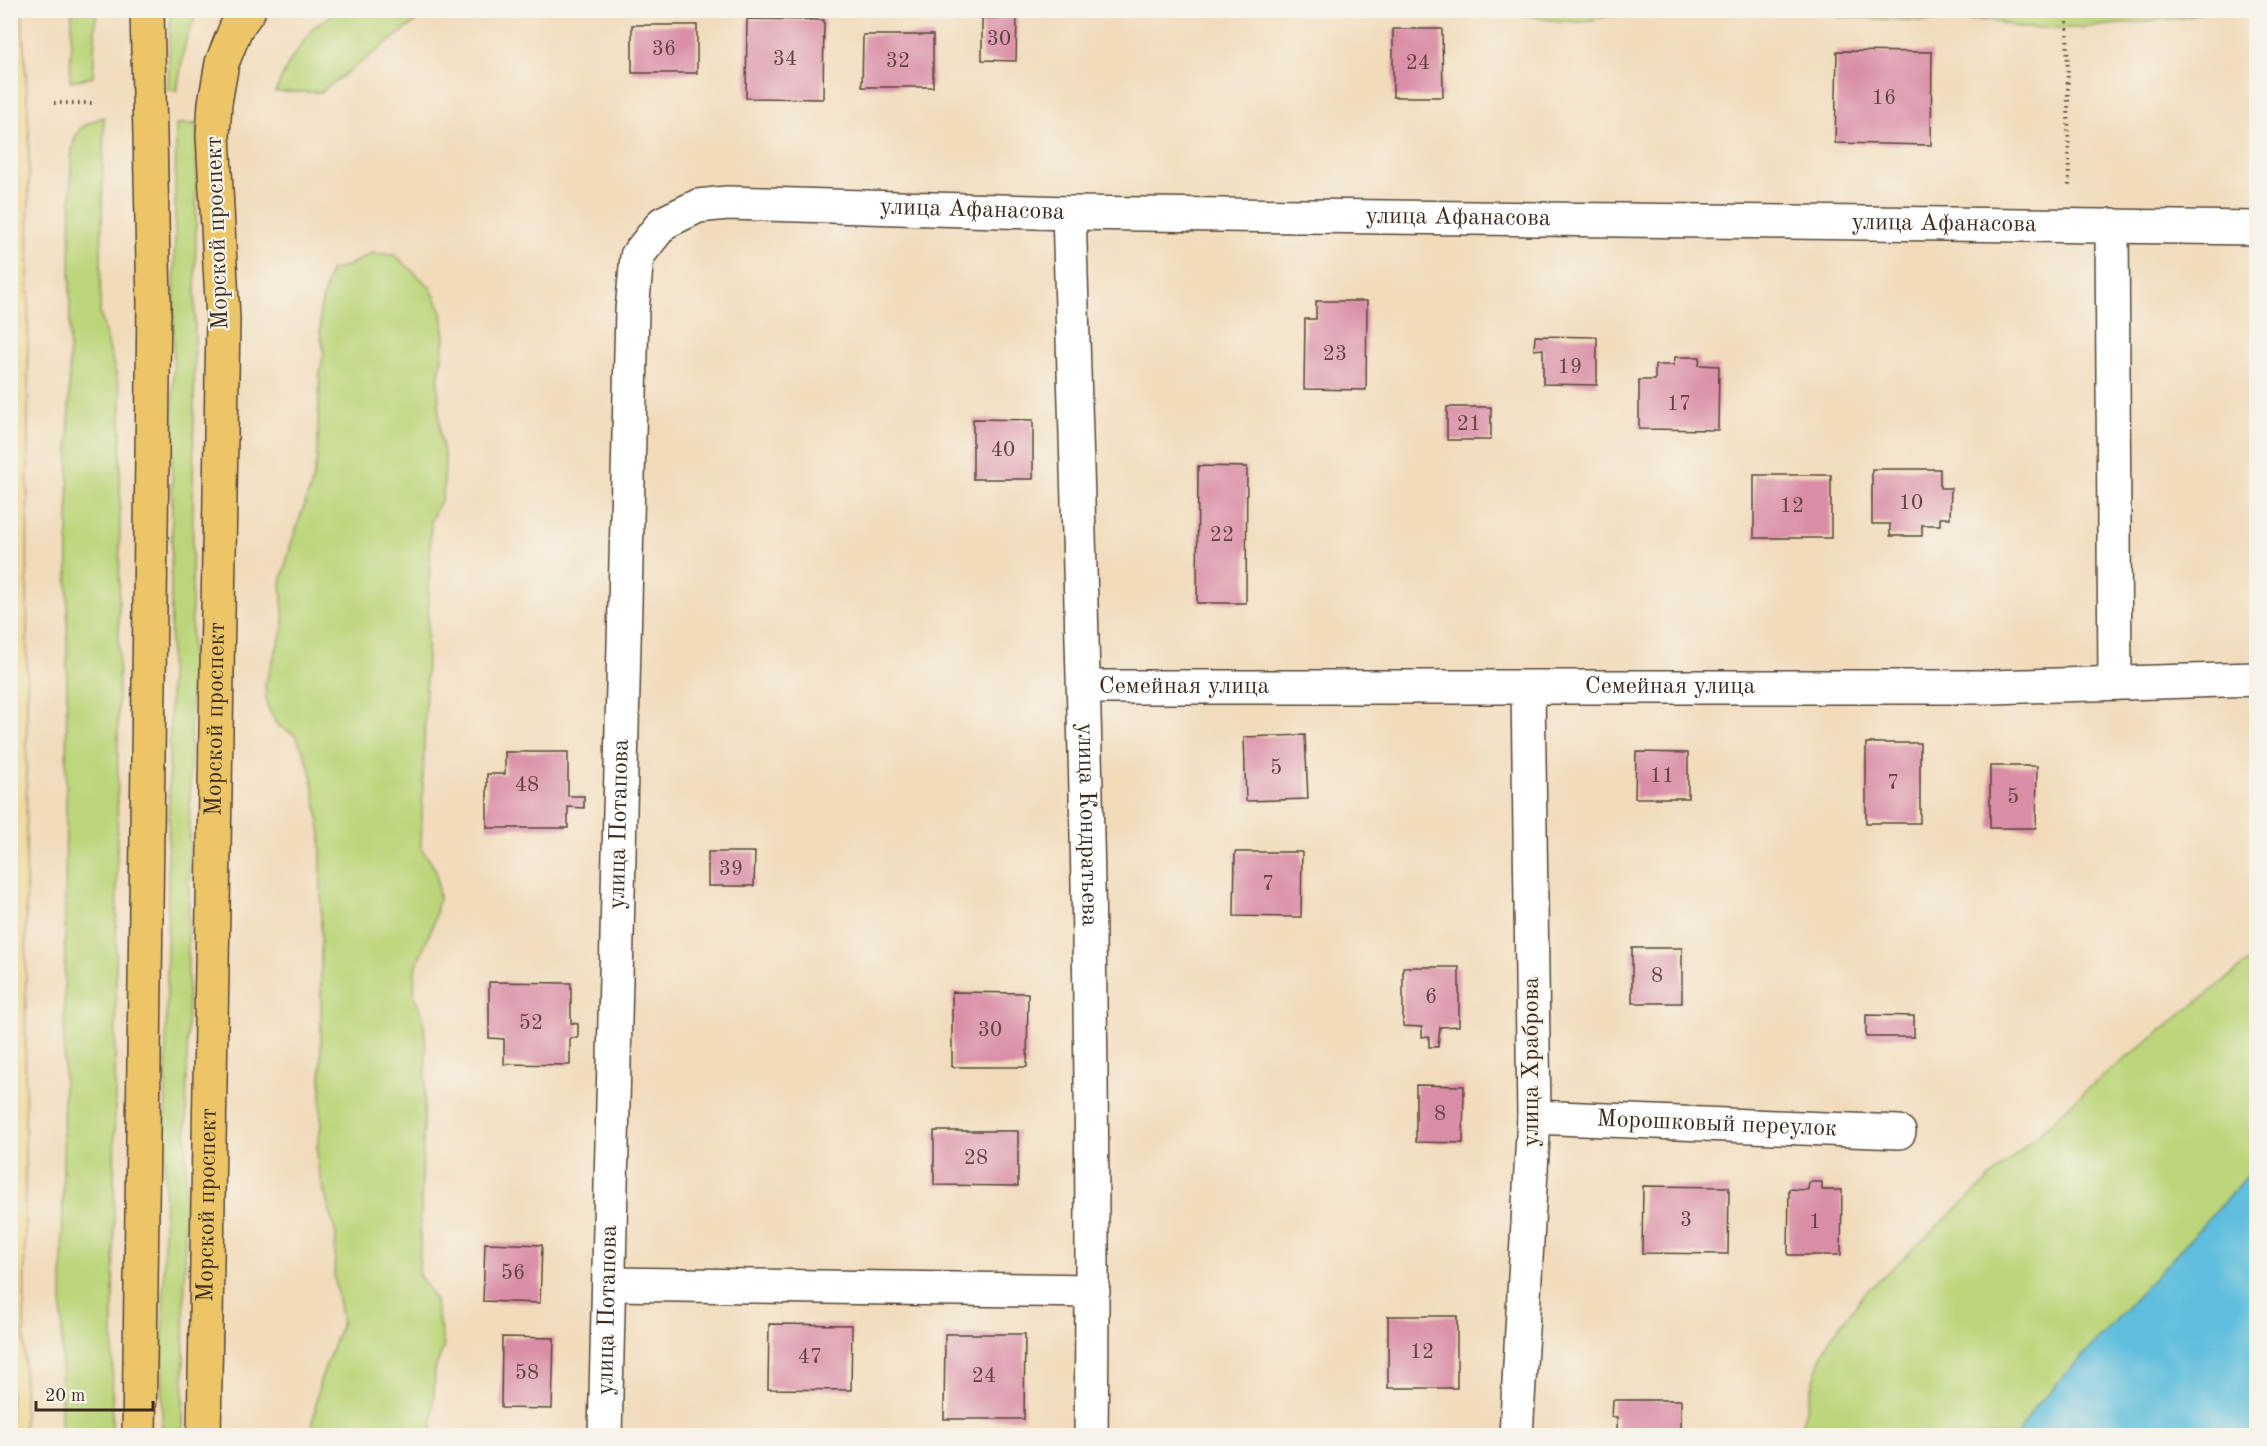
<svg xmlns="http://www.w3.org/2000/svg" width="2267" height="1446" viewBox="0 0 2267 1446" font-family="'Old Standard TT',serif">
  <rect width="100%" height="100%" fill="#f7f3e8"/>
  <filter id="ink" filterUnits="userSpaceOnUse"><feTurbulence type="fractalNoise" baseFrequency=".0167" numOctaves="2"/><feDisplacementMap in="SourceGraphic" scale="12" xChannelSelector="R" yChannelSelector="G"/><feConvolveMatrix kernelMatrix="1 2 1 2 8 2 1 2 1" color-interpolation-filters="sRGB"/></filter>
  <filter id="wash" filterUnits="userSpaceOnUse"><feTurbulence type="fractalNoise" baseFrequency=".008" numOctaves="4" result="noise"/><feDisplacementMap in="SourceGraphic" scale="24" xChannelSelector="R" yChannelSelector="G"/><feGaussianBlur stdDeviation="1.35" result="paint"/><feColorMatrix in="noise" values="0 0 0 0 0 0 0 0 0 0 0 0 0 0 0 0 0 1.4 0 .05"/><feComposite in="paint" operator="in"/></filter>
  <g filter="url(#wash)">
    <rect width="100%" height="100%" fill="#f1dbbb"/>
    <!-- green -->
    <path fill="#bcd57a" stroke="#7c804c" stroke-width="1.5" d="M 72,11 L 96,11 L 93,77 L 70,81 Z
      M 170,11 L 198,11 L 186,39 L 177,90 L 168,90 Z
      M 337,11 L 430,11 L 321,92 L 275,92 L 290,61 L 313,28 Z
      M 1507,11 L 1692,11 L 1674,13 L 1614,15 L 1581,22 L 1549,20 Z
      M 1817,11 L 2203,11 L 2187,17 L 2131,23 L 2077,28 L 2019,28 L 1992,20 L 1926,21 L 1842,17 Z
      M 104,117 L 100,312 L 121,394 L 112,1435 L 61,1436 L 71,157 C 75,130 78,126 104,117 Z
      M 176,124 L 197,124 L 183,1435 L 162,1436 Z
      M 372,253 L 395,255 L 430,287 L 442,312 L 445,338 L 438,381 L 440,434 L 445,459 L 444,486 L 442,498 L 431,520 L 421,848 L 436,870 L 439,898 L 434,922 L 415,970 L 414,994 L 423,1018 L 426,1048 L 419,1275 L 434,1298 L 444,1346 L 435,1369 L 432,1435 L 314,1435 L 313,1421 L 320,1381 L 342,1322 L 334,1275 L 336,1234 L 318,1168 L 317,1146 L 321,1126 L 321,834 L 311,772 L 304,752 L 295,735 L 277,725 L 267,706 L 265,685 L 284,626 L 281,583 L 291,544 L 312,483 L 317,460 L 320,372 L 324,352 L 320,332 L 320,310 L 330,271 L 343,268 Z
      M 2256,956 L 2256,1167 L 2034,1409 L 2017,1435 L 1795,1436 L 1803,1421 L 1819,1363 L 1831,1337 L 1867,1291 L 2092,1085 Z"/>
    <!-- sand -->
    <path fill="#eeda9e" stroke="#94825e" stroke-width="1.5" d="M 10,11 L 22,11 L 29,132 L 24,1436 L 10,1435 Z"/>
    <!-- water -->
    <path fill="#5fbedd" stroke="#4d747e" stroke-width="1.5" d="M 2256,1167 L 2256,1435 L 2017,1435 L 2034,1409 Z"/>
    <g id="blocks">
      <!-- building -->
      <path fill="#d98da6" d="M 982,18 L 1017,18 L 1016,61 L 982,60 Z
        M 747,19 L 824,20 L 823,99 L 746,98 Z
        M 632,25 L 697,25 L 697,73 L 632,73 Z
        M 1393,29 L 1442,29 L 1443,97 L 1393,97 Z
        M 863,35 L 933,35 L 933,87 L 862,87 Z
        M 1837,51 L 1932,52 L 1931,145 L 1835,143 Z
        M 1316,301 L 1367,301 L 1366,390 L 1304,389 L 1305,319 L 1316,319 Z
        M 1535,336 L 1597,337 L 1597,385 L 1543,384 L 1543,349 L 1534,350 Z
        M 1675,357 L 1700,357 L 1699,365 L 1719,366 L 1718,430 L 1639,429 L 1639,380 L 1655,380 L 1655,365 L 1674,365 Z
        M 1447,407 L 1491,407 L 1491,440 L 1447,440 Z
        M 973,419 L 1033,420 L 1033,479 L 973,479 Z
        M 1198,466 L 1247,467 L 1246,603 L 1197,603 Z
        M 1872,469 L 1940,469 L 1940,488 L 1951,488 L 1950,518 L 1940,518 L 1940,525 L 1922,525 L 1922,536 L 1890,536 L 1890,524 L 1872,524 Z
        M 1754,475 L 1831,475 L 1831,538 L 1754,538 Z
        M 1305,735 L 1308,799 L 1246,801 L 1244,737 Z
        M 1866,743 L 1920,743 L 1920,823 L 1866,823 Z
        M 505,752 L 568,752 L 568,796 L 584,796 L 584,808 L 568,807 L 568,828 L 487,828 L 487,774 L 505,774 Z
        M 1636,752 L 1688,753 L 1688,798 L 1635,798 Z
        M 1990,766 L 2037,766 L 2036,828 L 1990,828 Z
        M 708,852 L 755,852 L 754,886 L 708,886 Z
        M 1235,852 L 1302,852 L 1301,917 L 1234,916 Z
        M 1632,948 L 1682,948 L 1682,1003 L 1632,1003 Z
        M 1403,967 L 1459,967 L 1459,1026 L 1440,1027 L 1438,1047 L 1429,1047 L 1429,1036 L 1422,1037 L 1422,1027 L 1403,1026 Z
        M 489,982 L 571,983 L 571,1023 L 578,1024 L 578,1038 L 570,1038 L 570,1065 L 504,1064 L 504,1039 L 489,1038 Z
        M 952,992 L 1028,993 L 1027,1067 L 952,1067 Z
        M 1866,1015 L 1914,1016 L 1914,1037 L 1866,1037 Z
        M 1416,1085 L 1464,1086 L 1463,1143 L 1416,1142 Z
        M 934,1131 L 1018,1131 L 1018,1186 L 934,1185 Z
        M 1809,1182 L 1822,1182 L 1822,1190 L 1842,1190 L 1841,1255 L 1788,1255 L 1789,1189 L 1808,1190 Z
        M 1643,1186 L 1729,1187 L 1728,1254 L 1642,1253 Z
        M 485,1243 L 542,1245 L 540,1303 L 483,1301 Z
        M 1388,1316 L 1457,1316 L 1457,1388 L 1388,1388 Z
        M 769,1324 L 852,1325 L 851,1390 L 768,1389 Z
        M 945,1334 L 1025,1334 L 1024,1419 L 944,1419 Z
        M 502,1337 L 554,1338 L 552,1409 L 501,1408 Z
        M 1613,1400 L 1681,1400 L 1681,1436 L 1617,1436 L 1617,1417 L 1612,1417 Z"/>
    </g>
  </g>
  <g filter="url(#ink)">
    <use href="#blocks" fill-opacity="0" stroke="#564536" stroke-width="1.5"/>
    <g fill="none" stroke-linecap="round" stroke-linejoin="round">
      <!-- street casing -->
      <g stroke="#564536" stroke-width="36">
        <g id="street">
          <path id="s1" d="M 1069,213 C 1082,621 1096,1028 1091,1436"/>
          <path d="M 2112,225 L 2115,683"/>
          <path id="s2" d="M 1084,687 L 1991,687 L 2256,679"/>
          <path id="s3" d="M 1534,1117 L 1899,1132"/>
          <path d="M 609,1284 L 1093,1291"/>
          <path id="s4" d="M 605,1436 L 632,311 L 637,256 L 663,223 L 698,206 L 727,203 L 1069,213 L 2256,228"/>
          <path d="M 1516,1436 L 1534,1117 L 1528,688"/>
        </g>
      </g>
      <!-- primary casing -->
      <g stroke="#564536" stroke-width="36">
        <g id="primary">
          <path d="M 139,1436 L 154,304 L 147,10"/>
          <path id="s5" d="M 204,1436 L 223,319 L 213,135 L 215,103 L 222,63 L 236,28 L 249,10"/>
        </g>
      </g>
      <!-- path -->
      <path stroke="#564536" stroke-width="4" stroke-dasharray="1.5 4.5" stroke-linecap="butt" d="M 2067,10 L 2069,190
        M 54,103 L 96,103"/>
      <!-- street -->
      <use href="#street" stroke="#fff" stroke-width="33"/>
      <!-- primary -->
      <use href="#primary" stroke="#edc569" stroke-width="33"/>
    </g>
  </g>
  <g text-anchor="middle" dominant-baseline="central" stroke-width="4.5" stroke-linejoin="round" paint-order="stroke">
    <!-- number labels -->
    <g font-size="21" fill="#624340">
      <text x="999" y="39">30</text>
      <text x="664" y="49">36</text>
      <text x="785" y="59">34</text>
      <text x="898" y="61">32</text>
      <text x="1418" y="63">24</text>
      <text x="1884" y="98">16</text>
      <text x="1335" y="354">23</text>
      <text x="1570" y="367">19</text>
      <text x="1679" y="404">17</text>
      <text x="1469" y="424">21</text>
      <text x="1003" y="450">40</text>
      <text x="1911" y="503">10</text>
      <text x="1792" y="506">12</text>
      <text x="1222" y="535">22</text>
      <text x="1276" y="768">5</text>
      <text x="1662" y="776">11</text>
      <text x="1893" y="783">7</text>
      <text x="527" y="785">48</text>
      <text x="2013" y="797">5</text>
      <text x="731" y="869">39</text>
      <text x="1268" y="884">7</text>
      <text x="1657" y="976">8</text>
      <text x="1431" y="997">6</text>
      <text x="531" y="1023">52</text>
      <text x="990" y="1030">30</text>
      <text x="1440" y="1114">8</text>
      <text x="976" y="1158">28</text>
      <text x="1686" y="1220">3</text>
      <text x="1815" y="1222">1</text>
      <text x="513" y="1273">56</text>
      <text x="1422" y="1352">12</text>
      <text x="810" y="1357">47</text>
      <text x="527" y="1373">58</text>
      <text x="984" y="1376">24</text>
    </g>
    <!-- street labels -->
    <g font-size="24" fill="#3b2a1e" stroke="#f7f3e8">
      <text stroke="none"><textPath href="#s4" startOffset="1536">улица Афанасова</textPath></text>
      <text stroke="none"><textPath href="#s4" startOffset="2022">улица Афанасова</textPath></text>
      <text stroke="none"><textPath href="#s4" startOffset="2508">улица Афанасова</textPath></text>
      <text transform="translate(218 233) rotate(-92)">Морской проспект</text>
      <text stroke="none"><textPath href="#s2" startOffset="100">Семейная улица</textPath></text>
      <text stroke="none"><textPath href="#s2" startOffset="586">Семейная улица</textPath></text>
      <text stroke="none"><textPath href="#s5" startOffset="717">Морской проспект</textPath></text>
      <text stroke="none"><textPath href="#s1" startOffset="612">улица Кондратьева</textPath></text>
      <text stroke="none"><textPath href="#s4" startOffset="612">улица Потапова</textPath></text>
      <text transform="translate(1532 1062) rotate(-90)">улица Храброва</text>
      <text stroke="none"><textPath href="#s3" startOffset="183">Морошковый переулок</textPath></text>
      <text stroke="none"><textPath href="#s5" startOffset="231">Морской проспект</textPath></text>
      <text stroke="none"><textPath href="#s4" startOffset="126">улица Потапова</textPath></text>
    </g>
  </g>
  <!-- margin -->
  <rect width="2267" height="1446" fill="none" stroke="#f7f3e8" stroke-width="36"/>
  <!-- scale -->
  <path d="M36 1401v9h117v-9" fill="none" stroke="#3b2a1e" stroke-width="3"/>
  <text x="45" y="1401" font-size="18" fill="#3b2a1e" stroke="#f7f3e8" stroke-width="4.5" paint-order="stroke">20 m</text>
</svg>
